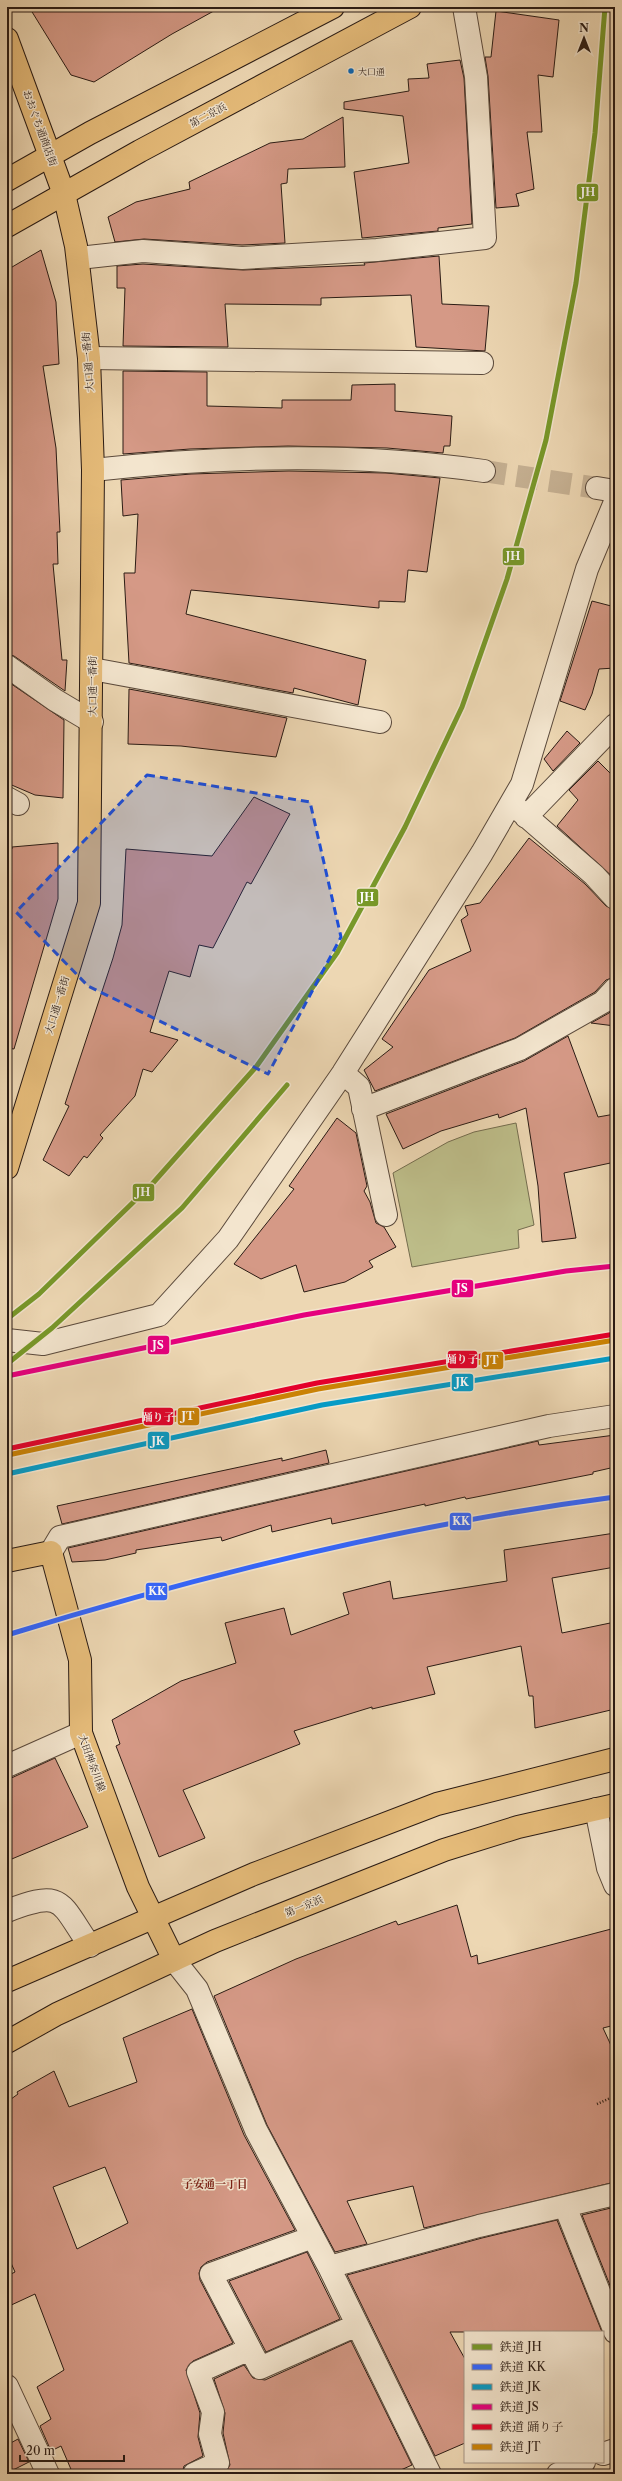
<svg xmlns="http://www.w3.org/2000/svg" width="622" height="2481" viewBox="0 0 622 2481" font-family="'Libre Caslon Text','Noto Serif JP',serif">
  <rect width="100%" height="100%" fill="#edd7b3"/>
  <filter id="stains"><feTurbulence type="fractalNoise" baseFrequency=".005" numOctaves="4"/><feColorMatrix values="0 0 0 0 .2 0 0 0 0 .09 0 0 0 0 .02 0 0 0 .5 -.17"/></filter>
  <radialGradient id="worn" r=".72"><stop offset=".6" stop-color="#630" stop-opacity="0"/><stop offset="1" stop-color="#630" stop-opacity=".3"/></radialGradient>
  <!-- green -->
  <path fill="#bdbd89" stroke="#746c4e" d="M 516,1123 L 534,1225 L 518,1230 L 519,1248 L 412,1267 L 393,1173 L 448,1142 L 474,1132 Z"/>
  <!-- building -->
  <path fill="#d59986" stroke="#2a1b14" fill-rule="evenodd" d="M 29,7 L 221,7 L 172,34 L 94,82 L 71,75 Z
    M 496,11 L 559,20 L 553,77 L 538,75 L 542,132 L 527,132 L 534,189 L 516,194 L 519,206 L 496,208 L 488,76 L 485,57 L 491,57 Z
    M 460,60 L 464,78 L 472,224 L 438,228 L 438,231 L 362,238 L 354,172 L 409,163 L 403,116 L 344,109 L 344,102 L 409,91 L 408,79 L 429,78 L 427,64 Z
    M 343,117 L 345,167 L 288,169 L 287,183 L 281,184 L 285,243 L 242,245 L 144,239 L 115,242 L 108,217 L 136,202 L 190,189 L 189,182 L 270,143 L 303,139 Z
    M 41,250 L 56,302 L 59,364 L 43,366 L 56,448 L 60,532 L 57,532 L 58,564 L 53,564 L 62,660 L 67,660 L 65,691 L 14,656 L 7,654 L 7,270 Z
    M 439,256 L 442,304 L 489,306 L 485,351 L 416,347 L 411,295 L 321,298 L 321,305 L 225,304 L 228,347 L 123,346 L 125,288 L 117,288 L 117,266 L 143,264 L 243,270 L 365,265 L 364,263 Z
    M 123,371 L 207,372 L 207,406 L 282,408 L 282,400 L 351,400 L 352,385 L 395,384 L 395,411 L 452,416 L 450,446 L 444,446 L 443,453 L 387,448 L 288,446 L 190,449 L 123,454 Z
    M 289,471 L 386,473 L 440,478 L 427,572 L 408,570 L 405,602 L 379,601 L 379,608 L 191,590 L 186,614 L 366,660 L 358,705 L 294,688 L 293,693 L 129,663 L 124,573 L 135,573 L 138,514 L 123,516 L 121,480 L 191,474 Z
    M 592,601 L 615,607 L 611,622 L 615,623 L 615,668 L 599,669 L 592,694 L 585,710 L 560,701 Z
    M 7,681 L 64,720 L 63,798 L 35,795 L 7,783 Z
    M 129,689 L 287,718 L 276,757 L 181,746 L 128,744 Z
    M 567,731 L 580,743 L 553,771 L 544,759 Z
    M 598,761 L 615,778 L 615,879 L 557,826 L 578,800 L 569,790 Z
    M 254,797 L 290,814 L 251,884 L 247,882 L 213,948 L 199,945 L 190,977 L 169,971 L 150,1032 L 178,1040 L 152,1072 L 143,1069 L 135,1096 L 100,1135 L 103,1138 L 87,1158 L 84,1156 L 69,1176 L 43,1160 L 69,1106 L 65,1104 L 113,958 L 122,925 L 126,849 L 212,856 Z
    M 529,838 L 585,884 L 606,906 L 615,910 L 615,977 L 606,980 L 595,992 L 515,1038 L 375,1091 L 364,1070 L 393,1047 L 382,1039 L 429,970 L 471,951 L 461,920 L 468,915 L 465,906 L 480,903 Z
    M 58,843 L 58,899 L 14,1049 L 7,1048 L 7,847 L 12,849 L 12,847 Z
    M 615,1007 L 615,1026 L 591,1023 L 609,1013 Z
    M 568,1036 L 598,1117 L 615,1114 L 615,1162 L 564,1173 L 576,1238 L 542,1242 L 538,1186 L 526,1108 L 499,1118 L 498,1114 L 441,1131 L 403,1149 L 386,1114 L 524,1061 Z
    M 337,1118 L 356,1133 L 367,1186 L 364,1191 L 370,1202 L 376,1223 L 384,1227 L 396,1247 L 369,1261 L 373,1267 L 345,1282 L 304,1292 L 296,1265 L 261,1279 L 234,1264 L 294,1189 L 289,1186 Z
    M 615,1435 L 615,1467 L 593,1472 L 593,1474 L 466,1499 L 465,1497 L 425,1506 L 425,1504 L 332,1524 L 331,1518 L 272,1532 L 271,1525 L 222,1541 L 221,1537 L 136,1550 L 136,1553 L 105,1560 L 72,1562 L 68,1548 L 538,1441 L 539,1445 Z
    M 326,1450 L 329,1463 L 62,1524 L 57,1506 L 282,1458 L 282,1461 Z
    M 615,1533 L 615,1567 L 552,1578 L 562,1633 L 615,1622 L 615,1709 L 535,1728 L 533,1696 L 529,1696 L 521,1646 L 427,1667 L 435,1694 L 372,1709 L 372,1707 L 294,1731 L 300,1744 L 183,1790 L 205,1838 L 159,1857 L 116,1746 L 120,1744 L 112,1720 L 181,1681 L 236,1663 L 225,1623 L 284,1608 L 291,1635 L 349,1614 L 343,1593 L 390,1581 L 393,1599 L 507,1581 L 504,1550 Z
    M 55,1758 L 88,1827 L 7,1861 L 7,1780 Z
    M 457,1905 L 471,1957 L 477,1955 L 478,1964 L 615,1928 L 615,2025 L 603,2028 L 615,2054 L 615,2182 L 424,2228 L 413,2186 L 347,2201 L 367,2244 L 335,2252 L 267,2125 L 214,1996 L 296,1959 L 396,1921 L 398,1925 Z
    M 192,2009 L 244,2135 L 295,2230 L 207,2262 L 201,2267 L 199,2273 L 200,2280 L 233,2343 L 193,2361 L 186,2370 L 200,2413 L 198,2437 L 203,2456 L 184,2466 L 182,2474 L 73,2474 L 61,2446 L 51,2451 L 40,2426 L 51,2419 L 37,2387 L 64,2370 L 35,2294 L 7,2307 L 7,2276 L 15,2272 L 7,2254 L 7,2102 L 18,2094 L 17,2092 L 54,2071 L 69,2107 L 137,2082 L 123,2038 ZM 105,2167 L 128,2223 L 77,2249 L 53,2187 Z
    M 615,2207 L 615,2298 L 582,2215 Z
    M 557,2220 L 602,2332 L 450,2332 L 465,2359 L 465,2443 L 435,2456 L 347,2275 L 482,2238 Z
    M 307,2252 L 340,2319 L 266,2352 L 229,2281 Z
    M 351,2341 L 412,2465 L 392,2474 L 224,2474 L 230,2465 L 223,2433 L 225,2413 L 214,2379 L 244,2365 L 253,2378 L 265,2380 Z
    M 18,2439 L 29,2462 L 7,2473 L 7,2445 Z"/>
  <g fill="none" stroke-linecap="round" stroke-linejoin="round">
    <!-- minor-tunnel -->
    <path stroke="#c6b193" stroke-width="22" stroke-dasharray="22 11" stroke-linecap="butt" d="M 484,471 L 597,488"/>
    <!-- minor casing -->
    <g stroke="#5b4a3c" stroke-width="24">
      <path id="minor" d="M 79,258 L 143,251 L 242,258 L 377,250 L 485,238 L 476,77 L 464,7
        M 89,358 L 482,363
        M 93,470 C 222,456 355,452 484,471
        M 597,488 L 615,491
        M 7,666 L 55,700 L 92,722
        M 92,669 L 380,722
        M 7,798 L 18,804
        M 511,803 L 594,875 L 615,898
        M 526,817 L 615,725
        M 343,1073 L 359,1087 L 386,1215
        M 363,1109 L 520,1049 L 603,1002 L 615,989
        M 7,1340 L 43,1344 L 159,1315 L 228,1239 L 343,1073 L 482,853 L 522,784 L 587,569 L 615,502
        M 51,1552 L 60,1537 L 549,1426 L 615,1416
        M 7,1766 L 81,1733
        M 596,1809 L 608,1868 L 615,1885
        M 7,1911 C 64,1889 59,1901 90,1946
        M 174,1960 L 197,1989 L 256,2130 L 329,2267 L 430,2474
        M 565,2206 L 615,2332
        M 313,2237 L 211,2274 L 260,2368 L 357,2325
        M 329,2267 L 479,2226 L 615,2194
        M 7,2386 L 48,2474
        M 603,2454 L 615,2450
        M 194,2474 L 218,2463 L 210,2434 L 213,2412 L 198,2372 L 250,2349
        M 558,2474 L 584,2462"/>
    </g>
    <!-- major casing -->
    <g stroke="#2a1b14" stroke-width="24">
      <path id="major" d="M 7,39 L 64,194 L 76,246 L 89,358 L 93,470 L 89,903 L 7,1168
        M 7,1561 L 51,1552 L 80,1660 L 81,1733 L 138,1887 L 174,1960"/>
    </g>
    <!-- highway casing -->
    <g stroke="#2a1b14" stroke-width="24">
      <path id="highway" d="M 7,180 L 90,133 L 333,7
        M 7,226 L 140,151 L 410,7
        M 7,1981 L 254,1874 L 437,1804 L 615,1759
        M 7,2042 L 57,2014 L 215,1941 L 444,1850 L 518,1827 L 615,1805"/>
    </g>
    <!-- path -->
    <path stroke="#2a1b14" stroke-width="2.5" stroke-dasharray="1 2" stroke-linecap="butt" d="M 597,2104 L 615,2096"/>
    <!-- minor -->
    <use href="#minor" stroke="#f3e5ce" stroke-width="22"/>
    <!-- major -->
    <use href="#major" stroke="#e6bc7a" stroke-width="22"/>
    <!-- highway -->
    <use href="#highway" stroke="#e6bc7a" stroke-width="22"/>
    <!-- rail-1 casing -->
    <g stroke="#f3e5ce" stroke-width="8">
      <path id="rail-1" d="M 7,1319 L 39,1294 L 153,1183 L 256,1067 L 337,953 L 405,827 L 462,707 L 507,579 L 546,440 L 576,283 L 595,133 L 605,7
        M 7,1364 L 52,1328 L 182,1208 L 287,1085"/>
    </g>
    <!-- rail-2 casing -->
    <g stroke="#f3e5ce" stroke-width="8">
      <path id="rail-2" d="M 7,1635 C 205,1574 409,1524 615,1497"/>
    </g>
    <!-- rail-3 casing -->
    <g stroke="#f3e5ce" stroke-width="8">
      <path id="rail-3" d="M 7,1474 L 322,1405 L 615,1358"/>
    </g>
    <!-- rail-4 casing -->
    <g stroke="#f3e5ce" stroke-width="8">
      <path id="rail-4" d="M 7,1376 L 304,1315 L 566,1271 L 615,1266"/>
    </g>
    <!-- rail-5 casing -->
    <g stroke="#f3e5ce" stroke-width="8">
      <path id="rail-5" d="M 7,1449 L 317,1383 L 615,1334"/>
    </g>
    <!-- rail-6 casing -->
    <g stroke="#f3e5ce" stroke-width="8">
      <path id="rail-6" d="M 8,1455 L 318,1389 L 615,1340"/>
    </g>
    <!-- rail-1 -->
    <use href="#rail-1" stroke="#789829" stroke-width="5"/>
    <!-- rail-2 -->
    <use href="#rail-2" stroke="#36f" stroke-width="5"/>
    <!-- rail-3 -->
    <use href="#rail-3" stroke="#069bc6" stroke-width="5"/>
    <!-- rail-4 -->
    <use href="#rail-4" stroke="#e5007d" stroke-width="5"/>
    <!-- rail-5 -->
    <use href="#rail-5" stroke="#e4002b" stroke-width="5"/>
    <!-- rail-6 -->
    <use href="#rail-6" stroke="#ca8205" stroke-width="5"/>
  </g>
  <!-- marked area -->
  <path fill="#1d4ed8" fill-opacity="0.2" stroke="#1d4ed8" stroke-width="3" stroke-dasharray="8 5" stroke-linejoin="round" d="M 147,775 L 310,802 L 341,937 L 268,1074 L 88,986 L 16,912 Z"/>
  <!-- markers -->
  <circle fill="#0065bd" stroke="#f3e5ce" stroke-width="1.5" cx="351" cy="71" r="3.5"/>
  <g text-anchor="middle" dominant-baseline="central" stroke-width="3" stroke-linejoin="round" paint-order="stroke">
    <!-- bus labels -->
    <g font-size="9" fill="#2a1b14" stroke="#f3e5ce" text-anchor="start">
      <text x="358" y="71">大口通</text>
    </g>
    <!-- street labels -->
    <g font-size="10" fill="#2a1b14" stroke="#f3e5ce">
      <text transform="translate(208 115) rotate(-28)">第二京浜</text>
      <text transform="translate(40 128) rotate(70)">おおぐち通商店街</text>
      <text transform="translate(88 362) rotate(-94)">大口通一番街</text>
      <text transform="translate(92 686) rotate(-90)">大口通一番街</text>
      <text transform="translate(57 1005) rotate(-73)">大口通一番街</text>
      <text transform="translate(92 1763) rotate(70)">大田神奈川線</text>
      <text transform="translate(304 1906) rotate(-22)">第一京浜</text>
    </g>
    <!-- neighbourhood labels -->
    <g font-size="11" font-weight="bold" fill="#7a1f14" stroke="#f3e5ce">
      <text x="215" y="2184">子安通一丁目</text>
    </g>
  </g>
  <g stroke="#f3e5ce" stroke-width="1.5">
    <rect x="576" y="183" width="23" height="19" rx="4" fill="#789829"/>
    <rect x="502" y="547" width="23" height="19" rx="4" fill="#789829"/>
    <rect x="356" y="888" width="23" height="19" rx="4" fill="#789829"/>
    <rect x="132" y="1183" width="23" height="19" rx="4" fill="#789829"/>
    <rect x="451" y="1279" width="23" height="19" rx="4" fill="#e5007d"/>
    <rect x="147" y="1335" width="23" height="20" rx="4" fill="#e5007d"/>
    <rect x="447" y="1350" width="31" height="19" rx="4" fill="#e4002b"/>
    <rect x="481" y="1351" width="23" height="19" rx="4" fill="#ca8205"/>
    <rect x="451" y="1373" width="23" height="19" rx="4" fill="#069bc6"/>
    <rect x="177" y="1407" width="23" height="19" rx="4" fill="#ca8205"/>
    <rect x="143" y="1407" width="31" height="19" rx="4" fill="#e4002b"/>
    <rect x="147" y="1431" width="23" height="19" rx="4" fill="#069bc6"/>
    <rect x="449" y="1512" width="23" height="19" rx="4" fill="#36f"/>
    <rect x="145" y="1582" width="23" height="19" rx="4" fill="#36f"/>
  </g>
  <g font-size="11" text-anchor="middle" font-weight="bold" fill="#fff">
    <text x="588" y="196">JH</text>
    <text x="513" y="560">JH</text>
    <text x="367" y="901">JH</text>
    <text x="143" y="1196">JH</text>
    <text x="462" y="1292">JS</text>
    <text x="158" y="1349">JS</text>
    <text x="462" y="1363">踊り子</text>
    <text x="492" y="1364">JT</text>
    <text x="462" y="1386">JK</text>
    <text x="188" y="1420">JT</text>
    <text x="158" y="1421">踊り子</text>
    <text x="158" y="1445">JK</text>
    <text x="461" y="1525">KK</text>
    <text x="157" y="1595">KK</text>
  </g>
  <!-- margin -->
  <rect width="622" height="2481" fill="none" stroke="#edd7b3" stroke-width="24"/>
  <rect x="8" y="8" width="606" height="2465" fill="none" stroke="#2a1b14" stroke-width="2"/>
  <rect x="12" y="12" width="598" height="2457" fill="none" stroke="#2a1b14"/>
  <!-- legend -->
  <rect x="464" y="2331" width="140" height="132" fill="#f3e5ce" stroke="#a39484"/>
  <rect x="472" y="2344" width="20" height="6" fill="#789829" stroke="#a39484"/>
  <text x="500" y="2351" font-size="12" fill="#2a1b14">鉄道 JH</text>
  <rect x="472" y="2364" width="20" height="6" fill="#3366ff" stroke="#a39484"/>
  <text x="500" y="2371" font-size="12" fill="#2a1b14">鉄道 KK</text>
  <rect x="472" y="2384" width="20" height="6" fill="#069bc6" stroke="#a39484"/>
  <text x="500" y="2391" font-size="12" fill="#2a1b14">鉄道 JK</text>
  <rect x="472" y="2404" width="20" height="6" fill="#e5007d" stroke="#a39484"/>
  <text x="500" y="2411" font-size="12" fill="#2a1b14">鉄道 JS</text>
  <rect x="472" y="2424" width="20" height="6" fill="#e4002b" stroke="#a39484"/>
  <text x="500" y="2431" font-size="12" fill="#2a1b14">鉄道 踊り子</text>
  <rect x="472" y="2444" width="20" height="6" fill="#ca8205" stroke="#a39484"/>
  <text x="500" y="2451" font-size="12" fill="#2a1b14">鉄道 JT</text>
  <!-- north arrow -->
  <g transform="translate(584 38)" stroke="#f3e5ce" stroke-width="3" paint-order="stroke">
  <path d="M0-3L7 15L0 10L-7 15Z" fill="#2a1b14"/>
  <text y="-6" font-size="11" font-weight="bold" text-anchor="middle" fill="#2a1b14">N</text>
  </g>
  <!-- scale -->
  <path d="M20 2455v6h104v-6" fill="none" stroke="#2a1b14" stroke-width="2"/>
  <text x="26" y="2455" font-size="12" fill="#2a1b14" stroke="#f3e5ce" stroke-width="3" paint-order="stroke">20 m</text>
  <rect width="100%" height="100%" filter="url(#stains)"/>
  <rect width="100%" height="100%" fill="url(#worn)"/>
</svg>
